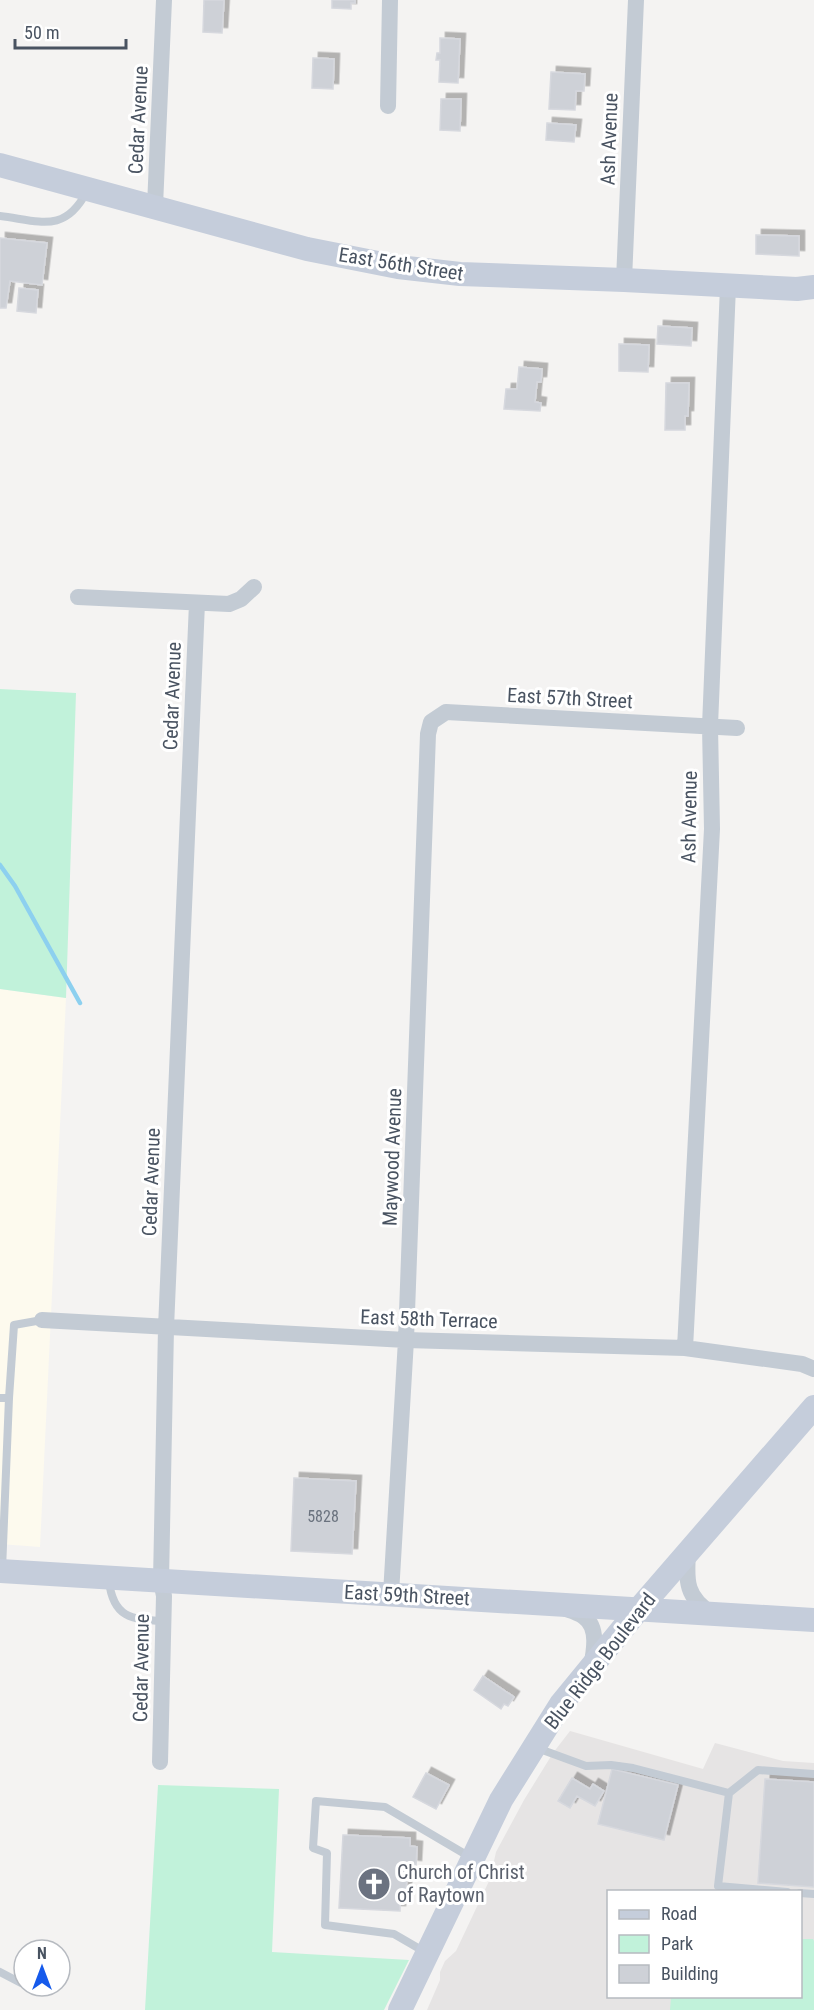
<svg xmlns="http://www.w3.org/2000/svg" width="814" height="2010" viewBox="0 0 814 2010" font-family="'Roboto Condensed',sans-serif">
  <defs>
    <filter id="shadow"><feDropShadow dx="5.5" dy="-5.5" stdDeviation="0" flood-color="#0004"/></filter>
  </defs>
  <rect width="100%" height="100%" fill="#f4f3f2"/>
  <!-- commercial -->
  <path fill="#fdfaee" d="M 0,989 L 66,998 L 40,1547 L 0,1544 Z"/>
  <!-- education -->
  <path fill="#e6e4e4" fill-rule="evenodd" d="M 570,1731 L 703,1769 L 715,1743 L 783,1761 L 814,1763 L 814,2010 L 427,2010 L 440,1980 L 440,1972 L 445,1961 L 456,1951 L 490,1879 L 496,1852 L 524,1800 L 553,1753 ZM 608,1892 L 800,1892 L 800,1996 L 608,1996 Z"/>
  <!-- green -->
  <path fill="#c1f2da" d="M 0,689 L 76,693 L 66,998 L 0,989 Z
    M 158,1785 L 279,1789 L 272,1952 L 409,1960 L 384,2010 L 145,2010 Z
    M 801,1939 L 813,1939 L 814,1941 L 814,2010 L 670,2010 L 671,1997 L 800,1996 Z"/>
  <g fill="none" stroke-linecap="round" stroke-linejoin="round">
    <!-- stream -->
    <path stroke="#8dd0ef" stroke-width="4.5" d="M 0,865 L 15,886 L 80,1003"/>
  </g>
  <!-- building -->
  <path fill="#ced1d7" stroke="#d6d8de" stroke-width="1.5" filter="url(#shadow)" d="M 204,0 L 224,0 L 222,33 L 203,32 Z
    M 332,0 L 355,0 L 355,3 L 351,3 L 351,9 L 332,8 Z
    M 440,38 L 460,39 L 458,83 L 439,82 L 440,60 L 436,60 L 437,53 L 440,53 Z
    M 313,58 L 334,59 L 333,89 L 312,88 Z
    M 551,72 L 585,74 L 584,91 L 576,91 L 575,110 L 549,109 Z
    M 441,99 L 461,99 L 460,131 L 440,130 Z
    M 547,123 L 576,125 L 574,142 L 546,140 Z
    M 756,235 L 799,236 L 799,256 L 756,254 Z
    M 0,238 L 47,243 L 42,285 L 10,281 L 6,308 L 0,308 Z
    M 19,288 L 38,290 L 36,313 L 17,311 Z
    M 658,326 L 692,328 L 691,346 L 657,344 Z
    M 619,344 L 649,345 L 648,372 L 619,371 Z
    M 519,367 L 542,369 L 541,382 L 537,382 L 535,402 L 541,403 L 540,411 L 504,409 L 506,389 L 517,389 Z
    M 666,383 L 689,383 L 688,416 L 685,416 L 685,430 L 665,430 Z
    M 294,1478 L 356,1481 L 352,1554 L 291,1551 Z
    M 483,1676 L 514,1697 L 508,1706 L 504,1704 L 501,1709 L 474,1690 Z
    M 612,1769 L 678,1785 L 664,1840 L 598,1824 Z
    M 426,1773 L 449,1785 L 436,1809 L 413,1797 Z
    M 572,1778 L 590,1789 L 593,1784 L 604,1791 L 595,1806 L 577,1796 L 570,1808 L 558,1801 Z
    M 765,1779 L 814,1782 L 814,1887 L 758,1883 Z
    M 343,1835 L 410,1838 L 410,1846 L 417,1847 L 416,1866 L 408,1865 L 405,1902 L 400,1901 L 400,1911 L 339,1908 Z"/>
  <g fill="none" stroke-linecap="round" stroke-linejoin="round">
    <!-- lane -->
    <path stroke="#c3cbd4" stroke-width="8" d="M 0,216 C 40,221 65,234 87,191
      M 0,1398 L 9,1398 L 14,1325 L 42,1320
      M 2,1570 L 9,1398
      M 109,1581 C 113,1617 131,1620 163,1621
      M 537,1748 L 586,1766 L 611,1765 L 633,1768 L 729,1793 L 758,1770 L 814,1774
      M 729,1793 L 718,1886 L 787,1892
      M 800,1893 L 814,1894
      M 425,1952 L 394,1934 L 325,1925 L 327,1853 L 313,1848 L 316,1801 L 385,1807 L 470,1857
      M 0,1972 L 21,1983"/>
    <!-- street -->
    <path stroke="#c3cbd4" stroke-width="16" d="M 388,106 L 390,0
      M 155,206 L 164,0
      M 624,280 L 636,0
      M 78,597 L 229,604 L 241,599 L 254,587
      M 42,1320 L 406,1340 L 685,1348 L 802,1364 L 814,1369
      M 685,1348 L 712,829 L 710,726 L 728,286
      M 688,1553 C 686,1582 686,1597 712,1614
      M 391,1594 L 406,1340 L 428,734 L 431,722 L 446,712 L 737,728
      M 566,1609 C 572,1611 579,1613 584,1617 C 599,1627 594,1652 591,1667
      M 160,1762 L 164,1596 L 161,1581 L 166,1328 L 197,603"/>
    <!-- secondary -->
    <path stroke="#c5cddb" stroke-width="24" d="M 0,165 L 307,249 L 398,267 L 460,274 L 624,280 L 797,289 L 814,287
      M 0,1571 L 814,1620
      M 400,2010 L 501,1800 L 561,1704 L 638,1610 L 814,1407"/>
  </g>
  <!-- icons -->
  <defs>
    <g id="church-disc" transform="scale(1.725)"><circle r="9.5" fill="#6b7280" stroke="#fff"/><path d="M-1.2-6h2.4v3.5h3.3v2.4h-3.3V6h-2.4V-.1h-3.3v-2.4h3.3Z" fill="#fff"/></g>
  </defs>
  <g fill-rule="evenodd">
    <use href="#church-disc" x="374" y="1884"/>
  </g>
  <g text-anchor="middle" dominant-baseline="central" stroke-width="6" stroke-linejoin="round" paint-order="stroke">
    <!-- number labels -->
    <g font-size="16" fill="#6a727e">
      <text x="323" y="1516">5828</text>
    </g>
    <!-- street labels -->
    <g font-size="20" fill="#495361" stroke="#fff">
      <text transform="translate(138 120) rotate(-87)">Cedar Avenue</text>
      <text transform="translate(609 139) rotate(-88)">Ash Avenue</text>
      <text transform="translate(401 264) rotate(9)">East 56th Street</text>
      <text transform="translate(172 696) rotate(-88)">Cedar Avenue</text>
      <text transform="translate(570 698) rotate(3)">East 57th Street</text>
      <text transform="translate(689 817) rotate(-89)">Ash Avenue</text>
      <text transform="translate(392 1157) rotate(-88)">Maywood Avenue</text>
      <text transform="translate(151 1182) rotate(-88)">Cedar Avenue</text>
      <text transform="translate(429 1319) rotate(2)">East 58th Terrace</text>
      <text transform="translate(407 1595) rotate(3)">East 59th Street</text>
      <text transform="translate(600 1661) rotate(-52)">Blue Ridge Boulevard</text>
      <text transform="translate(141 1668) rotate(-89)">Cedar Avenue</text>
    </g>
    <!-- worship labels -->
    <g font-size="20" fill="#5b616d" stroke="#fff" text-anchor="start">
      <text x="397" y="1872">Church of Christ<tspan x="397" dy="23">of Raytown</tspan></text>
    </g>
  </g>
  <!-- legend -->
  <rect x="607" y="1890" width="195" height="108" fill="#ffffff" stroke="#b6bac0" stroke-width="1.5"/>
  <rect x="619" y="1910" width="30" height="9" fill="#c5cddb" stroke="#b6bac0" stroke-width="1.5"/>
  <text x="661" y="1920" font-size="18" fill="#495361">Road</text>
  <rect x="619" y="1935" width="30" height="18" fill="#c1f2da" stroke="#b6bac0" stroke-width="1.5"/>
  <text x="661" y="1950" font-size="18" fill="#495361">Park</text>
  <rect x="619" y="1965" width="30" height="18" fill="#ced1d7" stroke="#b6bac0" stroke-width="1.5"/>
  <text x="661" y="1980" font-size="18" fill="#495361">Building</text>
  <!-- north arrow -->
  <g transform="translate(42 1968)"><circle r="28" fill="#ffffff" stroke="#b6bac0" stroke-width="1.5"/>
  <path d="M0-4.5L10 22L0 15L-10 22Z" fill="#165aeb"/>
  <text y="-9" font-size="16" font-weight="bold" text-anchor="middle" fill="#495361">N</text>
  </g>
  <!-- scale -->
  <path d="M15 39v9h111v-9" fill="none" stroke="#495361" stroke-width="3"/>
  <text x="24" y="39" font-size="18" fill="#495361" stroke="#ffffff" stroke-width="4.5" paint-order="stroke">50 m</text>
</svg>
